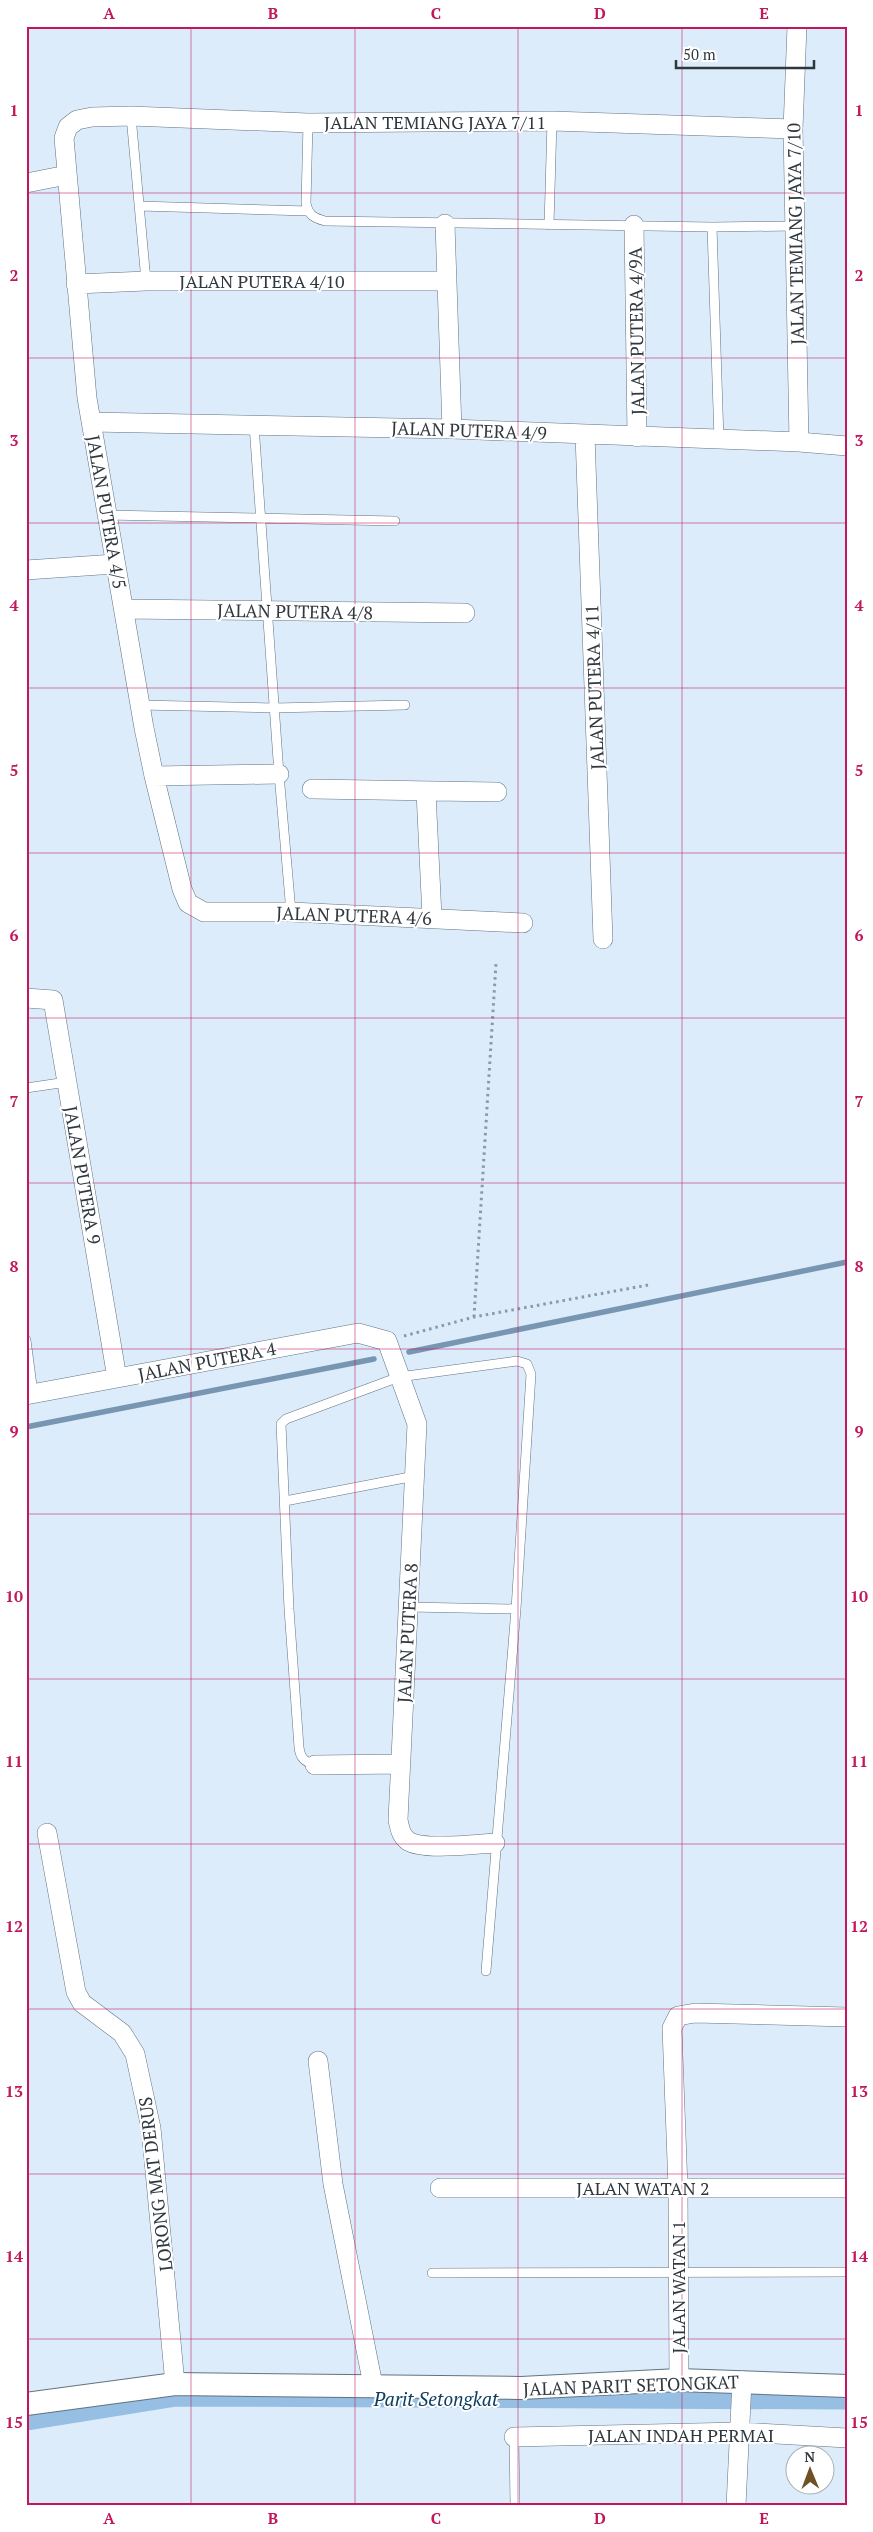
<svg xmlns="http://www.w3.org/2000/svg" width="873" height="2532" viewBox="0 0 873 2532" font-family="'PT Serif',serif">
  <rect width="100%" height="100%" fill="#dcecfb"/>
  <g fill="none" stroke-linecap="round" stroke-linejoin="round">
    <!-- stream -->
    <path stroke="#7896b2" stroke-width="5.5" d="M 409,1352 L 847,1262
      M 26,1427 L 374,1359"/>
    <!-- canal -->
    <path stroke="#97bfe3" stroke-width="19" d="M 26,2421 L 175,2397 L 847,2400"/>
    <!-- service casing -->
    <g stroke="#617383" stroke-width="10">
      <path id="service" d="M 131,116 L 146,281
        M 308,123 L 306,203 C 308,215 314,218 325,221 L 712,227 L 795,226
        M 139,206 L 308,211
        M 549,225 L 552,121
        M 712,227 L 719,440
        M 254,425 L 279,774 L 291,912
        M 106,515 L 395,521
        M 140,705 L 274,708 L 405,705
        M 26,1088 L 67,1082
        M 26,1340 L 33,1393
        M 285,1501 L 415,1476
        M 409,1607 L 516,1609
        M 315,1765 C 305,1762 300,1758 299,1747 L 289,1609 L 281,1424 L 286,1419 L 399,1377 L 517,1361 L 527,1364 L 531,1374 L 516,1609 L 486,1971
        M 432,2273 L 847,2272
        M 514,2437 L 515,2506"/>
    </g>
    <!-- minor casing -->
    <g stroke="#617383" stroke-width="20">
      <path id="minor" d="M 797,26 L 793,129 L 799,442
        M 26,183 L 67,175
        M 445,224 L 452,429
        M 634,225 L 637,437
        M 76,284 L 146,281 L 447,281
        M 91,422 L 452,429 L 799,442 L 847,446
        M 585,435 L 603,939
        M 26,570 L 115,564
        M 124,609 L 465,613
        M 154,776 L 279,774
        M 312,789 L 497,792
        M 426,792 L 432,917
        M 523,923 L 291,912 L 204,912 L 188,903 L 182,889 L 154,776 L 144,728 L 87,398 L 64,138 L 68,127 L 77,120 L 92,117 L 131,116 L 308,123 L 552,121 L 793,129
        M 26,998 L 53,1000 L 117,1378
        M 26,1395 L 358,1333 L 387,1341 L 417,1424 L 398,1820 C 400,1829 401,1836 408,1841 C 424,1851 475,1844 495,1843
        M 315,1765 L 401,1764
        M 47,1833 L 76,1992 L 82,2003 L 122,2033 L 135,2054 L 151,2128 L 175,2384
        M 318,2061 L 333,2184 L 373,2385
        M 440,2188 L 847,2188
        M 679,2380 L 678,2188 L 672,2028 L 678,2016 L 695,2013 L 847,2017
        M 514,2437 L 739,2432 L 847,2438
        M 736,2506 L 742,2381"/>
    </g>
    <!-- tertiary casing -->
    <g stroke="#617383" stroke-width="24">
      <path id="tertiary" d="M 26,2404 L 175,2384 L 521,2388 L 679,2380 L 847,2386"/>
    </g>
    <!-- path -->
    <path stroke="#8c99a4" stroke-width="3" stroke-dasharray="2.5 4" stroke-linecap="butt" d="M 474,1317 L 496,963
      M 404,1336 L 474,1317 L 648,1285"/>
    <!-- service -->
    <use href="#service" stroke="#fff" stroke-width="9"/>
    <!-- minor -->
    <use href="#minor" stroke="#fff" stroke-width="19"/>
    <!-- tertiary -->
    <use href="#tertiary" stroke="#fff" stroke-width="22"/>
  </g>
  <!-- grid -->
  <path fill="none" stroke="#c2185b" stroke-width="1" stroke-opacity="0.55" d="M 191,26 L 191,2506M 355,26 L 355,2506M 518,26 L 518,2506M 682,26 L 682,2506M 26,193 L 847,193M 26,358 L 847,358M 26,523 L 847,523M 26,688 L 847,688M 26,853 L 847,853M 26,1018 L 847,1018M 26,1183 L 847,1183M 26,1349 L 847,1349M 26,1514 L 847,1514M 26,1679 L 847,1679M 26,1844 L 847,1844M 26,2009 L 847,2009M 26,2174 L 847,2174M 26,2339 L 847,2339"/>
  <g text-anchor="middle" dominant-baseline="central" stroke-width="4" stroke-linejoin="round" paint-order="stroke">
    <!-- street labels -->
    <g font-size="18" fill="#30383f" stroke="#fff">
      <text x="435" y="122">JALAN TEMIANG JAYA 7/11</text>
      <text transform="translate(795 234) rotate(-91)">JALAN TEMIANG JAYA 7/10</text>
      <text x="262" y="281">JALAN PUTERA 4/10</text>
      <text transform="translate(636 331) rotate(-91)">JALAN PUTERA 4/9A</text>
      <text transform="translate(469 430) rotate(2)">JALAN PUTERA 4/9</text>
      <text transform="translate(107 512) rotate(80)">JALAN PUTERA 4/5</text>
      <text transform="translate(295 611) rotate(1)">JALAN PUTERA 4/8</text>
      <text transform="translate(594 687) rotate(-92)">JALAN PUTERA 4/11</text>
      <text transform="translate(354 915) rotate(2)">JALAN PUTERA 4/6</text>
      <text transform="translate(83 1175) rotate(80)">JALAN PUTERA 9</text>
      <text transform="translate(207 1361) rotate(-11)">JALAN PUTERA 4</text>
      <text transform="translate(407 1633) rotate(-87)">JALAN PUTERA 8</text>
      <text transform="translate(155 2184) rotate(-97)">LORONG MAT DERUS</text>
      <text x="643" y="2188">JALAN WATAN 2</text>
      <text transform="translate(678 2287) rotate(-90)">JALAN WATAN 1</text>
      <text transform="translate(631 2385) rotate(-2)">JALAN PARIT SETONGKAT</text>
      <text x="681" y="2435">JALAN INDAH PERMAI</text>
    </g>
    <!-- water labels -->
    <g font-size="19" font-style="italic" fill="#0f3e61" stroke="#fff">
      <text x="436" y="2398">Parit Setongkat</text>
    </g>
  </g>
  <!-- border -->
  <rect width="873" height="2532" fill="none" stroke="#ffffff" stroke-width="55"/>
  <!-- north arrow -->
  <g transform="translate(810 2470) rotate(359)"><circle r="24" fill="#ffffff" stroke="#acafb2"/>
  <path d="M0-4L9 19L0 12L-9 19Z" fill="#705126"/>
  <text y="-8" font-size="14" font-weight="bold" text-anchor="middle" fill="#30383f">N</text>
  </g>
  <!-- scale -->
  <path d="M676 60v8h138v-8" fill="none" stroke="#30383f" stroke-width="2.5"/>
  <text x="683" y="60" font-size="15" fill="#30383f" stroke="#ffffff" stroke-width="4" paint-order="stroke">50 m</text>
  <rect x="28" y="28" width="818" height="2476" fill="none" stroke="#c2185b" stroke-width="2"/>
  <g font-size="16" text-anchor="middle" font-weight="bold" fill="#c2185b">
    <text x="109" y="19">A</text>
    <text x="273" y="19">B</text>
    <text x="436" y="19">C</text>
    <text x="600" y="19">D</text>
    <text x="764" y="19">E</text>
    <text x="14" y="116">1</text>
    <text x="859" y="116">1</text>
    <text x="14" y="281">2</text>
    <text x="859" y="281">2</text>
    <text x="14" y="446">3</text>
    <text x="859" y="446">3</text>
    <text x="14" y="611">4</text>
    <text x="859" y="611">4</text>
    <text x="14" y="776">5</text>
    <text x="859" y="776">5</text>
    <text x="14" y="941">6</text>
    <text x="859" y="941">6</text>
    <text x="14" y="1107">7</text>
    <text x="859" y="1107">7</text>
    <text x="14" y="1272">8</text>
    <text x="859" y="1272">8</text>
    <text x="14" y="1437">9</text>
    <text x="859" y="1437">9</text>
    <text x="14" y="1602">10</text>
    <text x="859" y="1602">10</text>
    <text x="14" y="1767">11</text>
    <text x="859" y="1767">11</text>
    <text x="14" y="1932">12</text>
    <text x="859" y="1932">12</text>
    <text x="14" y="2097">13</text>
    <text x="859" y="2097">13</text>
    <text x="14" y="2262">14</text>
    <text x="859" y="2262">14</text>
    <text x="14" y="2428">15</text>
    <text x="859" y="2428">15</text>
    <text x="109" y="2524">A</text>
    <text x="273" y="2524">B</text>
    <text x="436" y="2524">C</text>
    <text x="600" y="2524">D</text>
    <text x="764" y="2524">E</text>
  </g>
</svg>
